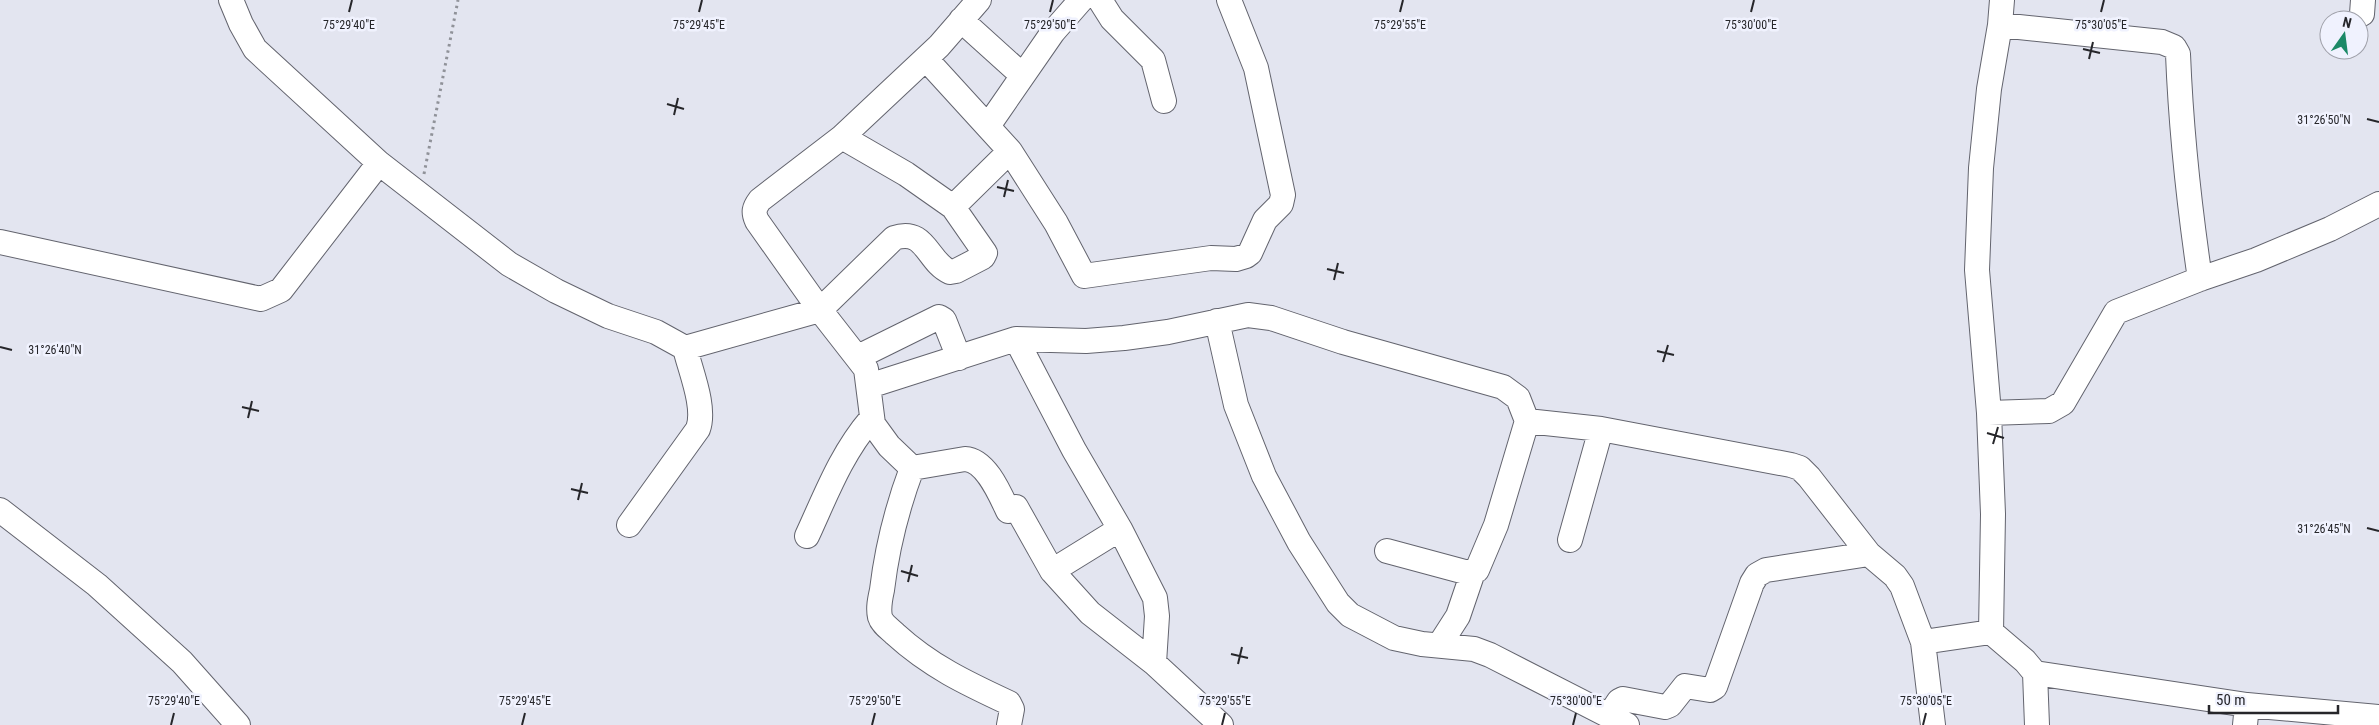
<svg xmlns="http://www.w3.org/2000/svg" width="2379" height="725" viewBox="0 0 2379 725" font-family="'Roboto Condensed',sans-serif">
  <rect width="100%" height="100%" fill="#e3e5f0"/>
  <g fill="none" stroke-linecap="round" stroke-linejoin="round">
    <!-- minor casing -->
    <g stroke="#63646e" stroke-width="26">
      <path id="minor" d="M 231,0 L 241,24 L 255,49 L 379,163
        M 1100,0 L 1112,19 L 1153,60 L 1164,101
        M 2362,14 L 2363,0
        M 961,20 L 1022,75
        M 2000,25 L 2162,42 L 2174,47 L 2178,54 C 2181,130 2189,204 2200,279
        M 926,59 L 1010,151 L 953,207
        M 988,126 L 1053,32 L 1081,0
        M 842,137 L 906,174 L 953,207 L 985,253 L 983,257 L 956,271 L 950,272 C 927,262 926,227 894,238 L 820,310 L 866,369 L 873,424 L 889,446 L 912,468 L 965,459 C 986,460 1000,494 1008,511 L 1016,507 L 1052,571 L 1120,529 L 1074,450 L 1016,339 L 869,386
        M 1010,151 L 1056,223 L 1084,276 L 1211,258 L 1236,259 L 1246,256 L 1250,253 L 1265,220 L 1281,204 L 1283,195 L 1256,68 L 1229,0
        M 0,242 L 261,299 L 281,290 L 379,163 L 509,264 L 556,291 L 608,316 L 656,332 L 685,348 L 820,310 L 757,221 C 753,212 754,208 760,200 L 842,137 L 939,46 L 979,0
        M 1217,321 L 1236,405 L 1264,476 L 1299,542 L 1338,603 L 1350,615 L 1394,638 L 1422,644 L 1474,649 L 1490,655 L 1627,725
        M 1016,339 L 1086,341 L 1124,338 L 1168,332 L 1248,315 L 1271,318 L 1343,342 L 1503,387 L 1518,398 L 1527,421 L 1496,525 L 1477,570 L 1465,572 L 1387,551
        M 858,357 L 939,317 L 944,320 L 959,358
        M 1989,413 L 1977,270 L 1981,168 L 1989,89 L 2000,25 L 2002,0
        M 1527,421 L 1601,429 L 1791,465 L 1800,468 L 1809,477 L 1869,554 L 1895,576 L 1902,586 L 1923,642 L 1933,725
        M 912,468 C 897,508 887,548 882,590 C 880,599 878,608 880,617 C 882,624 890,629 895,634 C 930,666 966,683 1009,703 L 1012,709 L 1009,725
        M 0,510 L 97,585 L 182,662 L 238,725
        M 629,525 L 698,429 C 706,407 690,370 685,348
        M 1120,529 L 1155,598 L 1157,616 L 1154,663 L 1221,725
        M 807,536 C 826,495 841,454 871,419
        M 1570,540 L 1601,429
        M 1052,571 L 1090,613 L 1154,663
        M 1991,632 L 1993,514 L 1989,413 L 2049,411 L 2063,403 L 2116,312 L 2200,279 L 2256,260 L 2330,229 L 2379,204
        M 1923,642 L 1991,632 L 2025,661 L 2035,673 L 2037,725
        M 1440,644 L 1458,616 L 1473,572
        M 2035,673 L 2247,705 L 2245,725
        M 2247,705 L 2379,717
        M 1609,716 L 1619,701 L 1623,699 L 1665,707 L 1670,705 L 1685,686 L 1710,690 L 1715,687 L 1752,583 L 1757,575 L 1766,570 L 1869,554"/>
    </g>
    <!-- path -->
    <path stroke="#909299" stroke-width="3" stroke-dasharray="2.5 4" stroke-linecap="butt" d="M 424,174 L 458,0"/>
    <!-- minor -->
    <use href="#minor" stroke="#fff" stroke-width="24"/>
  </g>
  <!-- ticks -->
  <path fill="none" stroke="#26262a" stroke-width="2" d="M 349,12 L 352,0M 699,12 L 702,0M 1050,12 L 1053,0M 1400,12 L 1403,0M 1751,12 L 1754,0M 2101,12 L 2104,0M 2083,49 L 2100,53M 2089,59 L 2093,42M 667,104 L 684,109M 674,115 L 678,98M 2367,119 L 2379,122M 997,187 L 1014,191M 1004,197 L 1008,180M 1327,269 L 1344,273M 1334,280 L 1338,263M 0,347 L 12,350M 1657,351 L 1674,355M 1663,362 L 1668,345M 242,407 L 259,411M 248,418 L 252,401M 1987,433 L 2004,438M 1993,444 L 1998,427M 571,489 L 588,493M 578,500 L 582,483M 2367,528 L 2379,531M 901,571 L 918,576M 908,582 L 912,565M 1231,654 L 1248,658M 1238,664 L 1242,647M 171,725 L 174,713M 522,725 L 525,713M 872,725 L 875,713M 1222,725 L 1225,713M 1573,725 L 1576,713M 1923,725 L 1926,713"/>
  <g font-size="12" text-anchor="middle" fill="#26262a" stroke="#f0f2fe" stroke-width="5" stroke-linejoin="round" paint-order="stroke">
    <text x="349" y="29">75°29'40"E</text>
    <text x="699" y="29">75°29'45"E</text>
    <text x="1050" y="29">75°29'50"E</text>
    <text x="1400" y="29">75°29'55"E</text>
    <text x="1751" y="29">75°30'00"E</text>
    <text x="2101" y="29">75°30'05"E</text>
    <text x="2324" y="124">31°26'50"N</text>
    <text x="55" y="354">31°26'40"N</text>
    <text x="2324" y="533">31°26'45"N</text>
    <text x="174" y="705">75°29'40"E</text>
    <text x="525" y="705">75°29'45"E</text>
    <text x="875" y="705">75°29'50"E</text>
    <text x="1225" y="705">75°29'55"E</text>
    <text x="1576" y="705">75°30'00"E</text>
    <text x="1926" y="705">75°30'05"E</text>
  </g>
  <!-- north arrow -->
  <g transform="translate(2344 35) rotate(14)"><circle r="24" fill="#f0f2fe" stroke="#9fa0a9"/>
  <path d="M0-4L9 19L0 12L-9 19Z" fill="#1c8967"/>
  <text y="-8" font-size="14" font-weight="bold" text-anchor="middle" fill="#26262a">N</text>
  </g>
  <!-- scale -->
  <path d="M2209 705v8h129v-8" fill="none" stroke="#26262a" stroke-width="2.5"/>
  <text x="2216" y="705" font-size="15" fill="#26262a" stroke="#f0f2fe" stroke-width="4" paint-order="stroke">50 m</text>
</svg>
